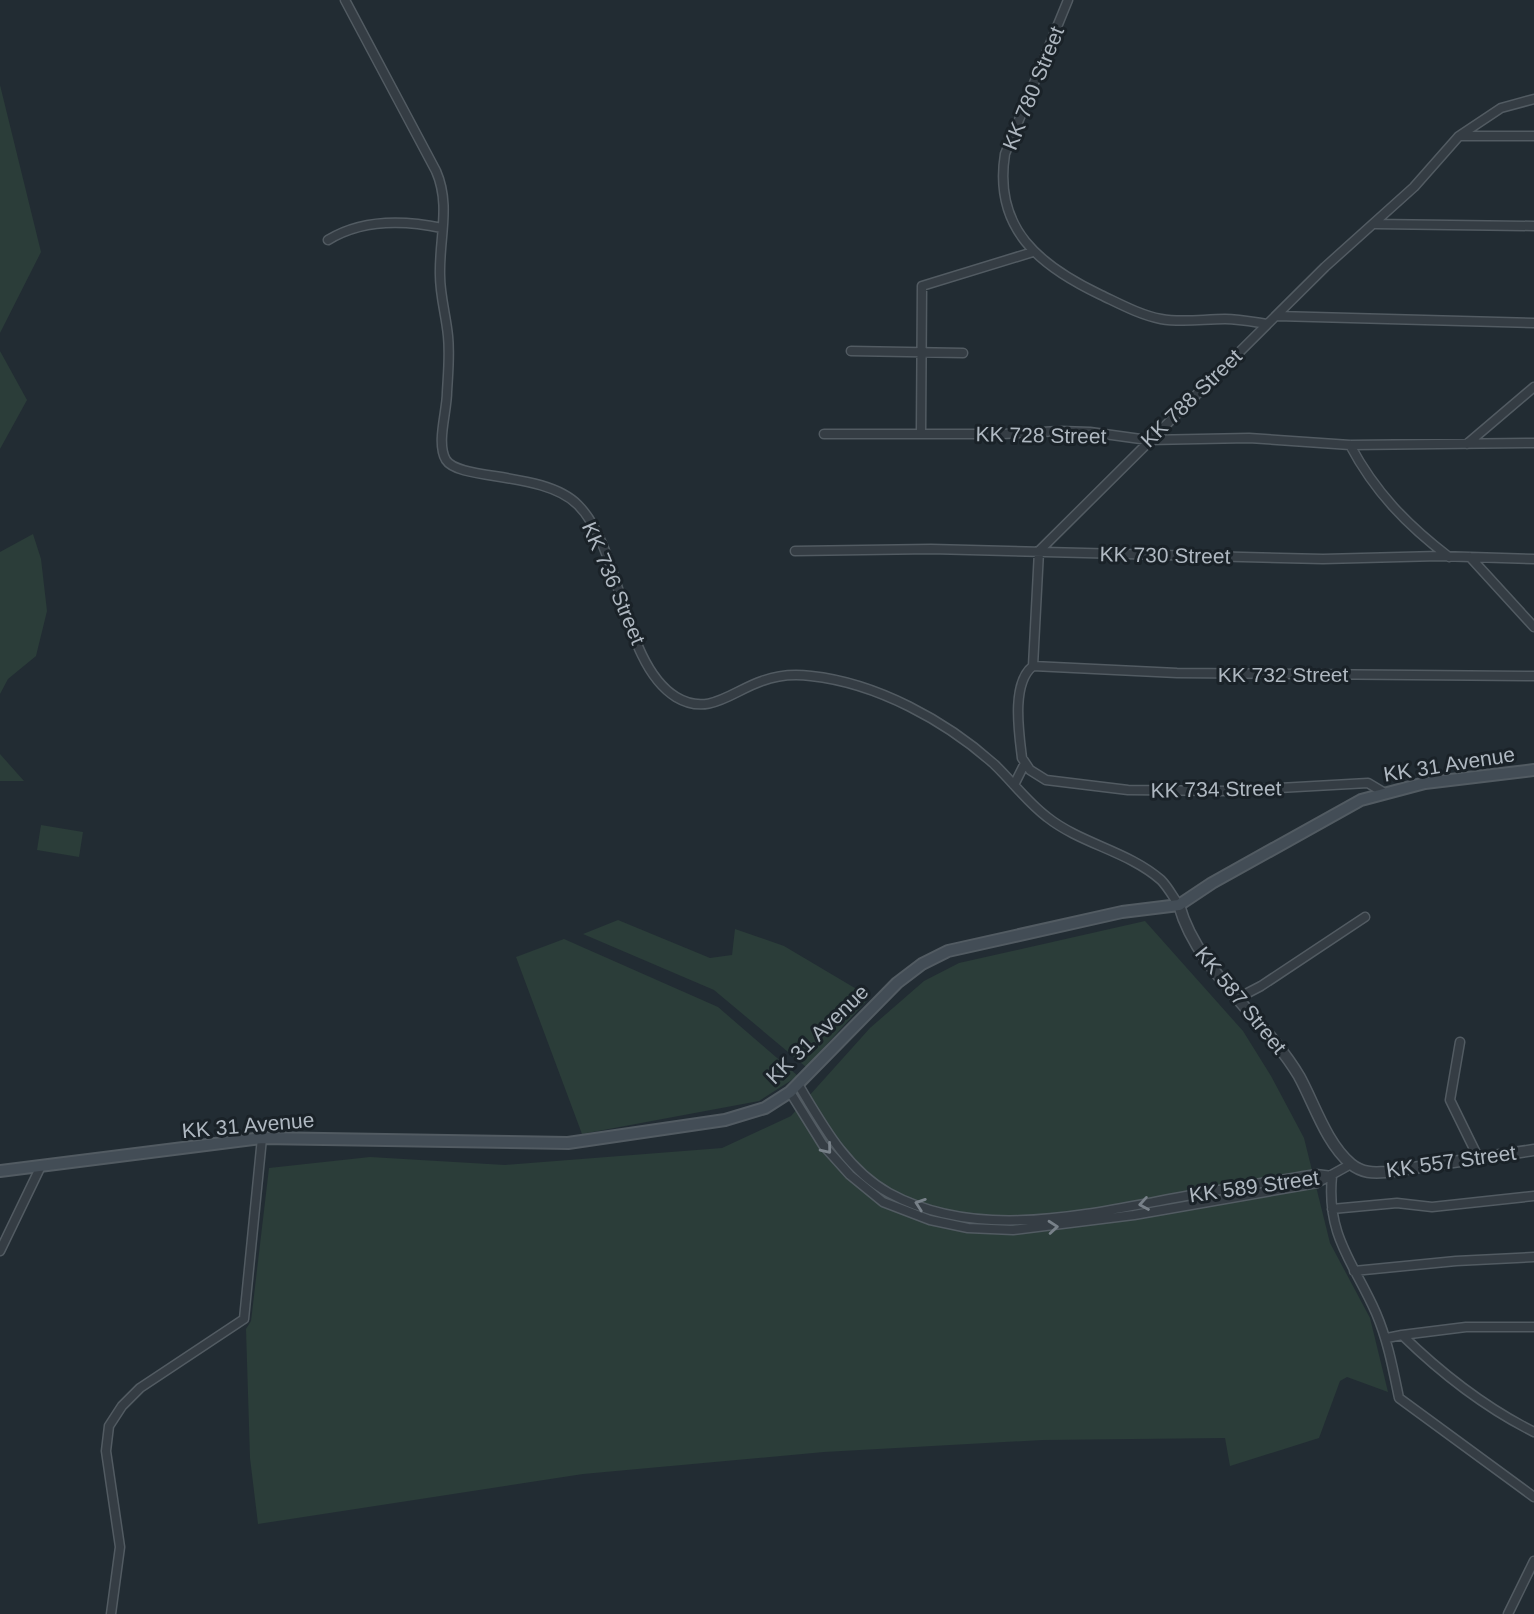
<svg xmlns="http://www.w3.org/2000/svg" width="1534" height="1614" viewBox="0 0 1534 1614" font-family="Helvetica,sans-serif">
  <rect width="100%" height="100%" fill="#222c33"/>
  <!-- green -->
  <path fill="#2b3d39" d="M 0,85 L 41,252 L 0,333 Z
    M 0,351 L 27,400 L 0,449 Z
    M 33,534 L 41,559 L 47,611 L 36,656 L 8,679 L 0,694 L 0,552 Z
    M 0,754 L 24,781 L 0,781 Z
    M 41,825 L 83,832 L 79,857 L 37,850 Z
    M 618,920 L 710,958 L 732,955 L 735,929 L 784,946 L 870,997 L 806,1067 L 714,990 L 583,934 Z
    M 1145,921 L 1243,1031 L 1271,1076 L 1304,1138 L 1330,1243 L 1370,1318 L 1388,1392 L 1347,1377 L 1340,1381 L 1319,1438 L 1230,1466 L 1225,1438 L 1043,1440 L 824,1452 L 583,1474 L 258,1524 L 250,1458 L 246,1329 L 251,1321 L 269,1168 L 370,1157 L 505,1165 L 722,1148 L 791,1116 L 870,1028 L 924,981 L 959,963 Z
    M 564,939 L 718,1007 L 798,1076 L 759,1101 L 582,1134 L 516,957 Z"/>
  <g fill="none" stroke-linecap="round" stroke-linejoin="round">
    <!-- minor casing -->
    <g stroke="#525b62" stroke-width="11">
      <path id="minor" d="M 345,0 L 436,171 C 451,205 439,238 440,275 C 440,296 446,315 448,336 C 450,355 448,374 447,392 C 447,412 436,443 446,460 C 459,481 545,471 578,505 C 622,549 622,664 676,697 C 709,717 732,691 762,681 C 778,675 795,674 811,676 C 877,683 946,721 994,764 C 1012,781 1027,802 1047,817 C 1081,844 1128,851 1161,880 C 1168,887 1173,897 1179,905
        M 1068,0 L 1005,154 C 993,229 1040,266 1101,295 C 1120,304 1140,315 1161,319 C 1182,323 1204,319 1225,319 C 1239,319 1254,322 1267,324
        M 1460,136 L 1534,136
        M 1375,224 L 1534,226
        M 328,240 C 362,219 404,220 442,228
        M 1277,316 L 1534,323
        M 851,351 L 963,353
        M 921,432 L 922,286 L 1033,252
        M 824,434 L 1002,434 L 1060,431 L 1090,432 L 1148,440 L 1249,438 L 1350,445 L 1534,443
        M 1467,444 L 1534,387
        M 1350,445 C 1375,492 1407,525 1449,557
        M 795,551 L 931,549 L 1323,559 L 1439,556 L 1534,559
        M 1470,557 L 1534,627
        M 1033,666 L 1177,673 L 1534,676
        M 1014,785 L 1025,763
        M 1383,792 L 1368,783 L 1228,791 L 1128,790 L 1046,780 L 1030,770 L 1022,758 C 1019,733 1011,683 1033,666 L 1039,551 L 1325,267 L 1414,187 L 1459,136 L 1501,108 L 1534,99
        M 1238,998 L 1261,986 L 1365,917
        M 1460,1042 L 1450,1100 L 1478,1157
        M 798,1084 C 822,1124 846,1169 889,1193 C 977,1241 1083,1215 1175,1198 C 1222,1189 1269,1182 1316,1174 L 1332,1176
        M 790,1092 L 823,1145 L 850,1175 L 883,1202 L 930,1220 L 968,1228 L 1013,1230 L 1134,1215 L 1317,1183 L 1351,1164
        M 1332,1176 C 1326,1236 1354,1263 1376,1313 C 1388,1341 1393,1369 1399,1398 L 1534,1497
        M 1332,1209 L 1397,1203 L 1432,1207 L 1534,1196
        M 0,1251 L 41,1166
        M 1354,1271 L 1456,1261 L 1534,1257
        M 1402,1335 L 1466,1327 L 1534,1327
        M 1387,1338 L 1402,1335 C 1442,1374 1484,1407 1534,1432
        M 111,1614 L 120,1547 L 106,1451 L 109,1426 L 122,1406 L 140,1388 L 244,1319 L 262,1138
        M 1508,1614 L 1534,1561"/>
    </g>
    <!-- tertiary casing -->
    <g stroke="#525b62" stroke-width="13">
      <path id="tertiary" d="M 1179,905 C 1197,971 1264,1017 1299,1076 C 1314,1103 1326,1143 1351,1164 C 1362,1173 1373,1173 1386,1172 L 1534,1150"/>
    </g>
    <!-- secondary casing -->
    <g stroke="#525b62" stroke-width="14">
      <path id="secondary" d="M 0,1171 L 262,1138 L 568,1143 L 725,1120 L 765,1108 L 790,1092 L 897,983 L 922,964 L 948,951 L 1122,912 L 1179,905 L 1212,883 L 1361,800 L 1425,783 L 1534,770"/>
    </g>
    <!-- minor -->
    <use href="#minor" stroke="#353d44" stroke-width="8"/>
    <!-- tertiary -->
    <use href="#tertiary" stroke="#353d44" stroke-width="10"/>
    <!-- secondary -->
    <use href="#secondary" stroke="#434d56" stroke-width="10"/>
  </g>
  <!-- one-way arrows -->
  <defs><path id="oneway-chevron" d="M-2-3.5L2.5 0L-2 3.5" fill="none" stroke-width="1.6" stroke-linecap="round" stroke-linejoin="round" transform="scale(1.75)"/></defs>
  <g stroke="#788189">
    <use href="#oneway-chevron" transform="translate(827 1149) rotate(51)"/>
    <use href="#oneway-chevron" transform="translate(920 1204) rotate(-161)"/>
    <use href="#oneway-chevron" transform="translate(1144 1204) rotate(170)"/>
    <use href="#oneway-chevron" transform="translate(1053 1227) rotate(-5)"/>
  </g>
  <g text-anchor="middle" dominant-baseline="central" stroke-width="6" stroke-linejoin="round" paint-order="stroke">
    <!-- street labels -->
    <g font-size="21" fill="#afb8c1" stroke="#1a2228">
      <text transform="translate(1033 88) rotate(-68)">KK 780 Street</text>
      <text transform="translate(1191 398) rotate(-44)">KK 788 Street</text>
      <text transform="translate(1041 435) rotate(1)">KK 728 Street</text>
      <text transform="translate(1165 555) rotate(1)">KK 730 Street</text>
      <text transform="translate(614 583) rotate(67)">KK 736 Street</text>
      <text x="1283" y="674">KK 732 Street</text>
      <text transform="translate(1449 764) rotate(-9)">KK 31 Avenue</text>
      <text transform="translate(1216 789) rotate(-1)">KK 734 Street</text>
      <text transform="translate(1241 1000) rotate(51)">KK 587 Street</text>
      <text transform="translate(817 1034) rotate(-44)">KK 31 Avenue</text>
      <text transform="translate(248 1125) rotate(-5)">KK 31 Avenue</text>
      <text transform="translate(1451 1161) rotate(-8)">KK 557 Street</text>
      <text transform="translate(1254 1186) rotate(-8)">KK 589 Street</text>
    </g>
  </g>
</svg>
